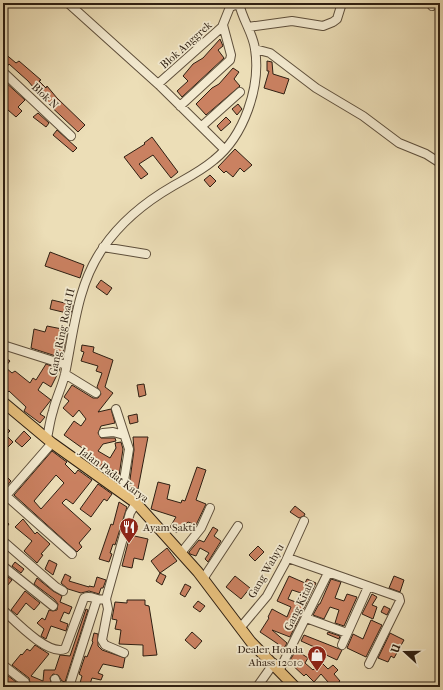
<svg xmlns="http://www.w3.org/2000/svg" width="443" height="690" viewBox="0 0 443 690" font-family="'IM FELL French Canon',serif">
  <rect width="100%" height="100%" fill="#ecdeb7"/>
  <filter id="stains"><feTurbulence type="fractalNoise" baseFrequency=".005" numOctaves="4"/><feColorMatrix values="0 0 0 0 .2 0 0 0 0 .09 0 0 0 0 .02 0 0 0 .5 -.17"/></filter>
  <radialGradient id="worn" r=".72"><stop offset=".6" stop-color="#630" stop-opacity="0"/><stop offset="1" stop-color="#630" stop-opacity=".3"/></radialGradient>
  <!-- building -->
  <path fill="#ca8161" stroke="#2e1f12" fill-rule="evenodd" d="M 220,39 L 223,46 L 218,50 L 224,58 L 182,97 L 177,91 L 188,81 L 183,76 L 193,64 L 203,58 Z
    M 3,52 L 16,63 L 19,61 L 41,80 L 39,81 L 46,88 L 47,86 L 57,98 L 85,125 L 78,132 L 45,101 L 28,81 L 9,64 L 6,68 L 3,67 Z
    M 267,61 L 272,62 L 273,74 L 289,79 L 284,94 L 264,88 L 269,71 L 267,71 Z
    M 233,68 L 239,72 L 234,79 L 240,86 L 206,115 L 196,104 L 212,88 L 219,84 Z
    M 3,80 L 25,100 L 18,107 L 22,111 L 16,117 L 8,110 L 7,111 L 3,107 Z
    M 238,104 L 242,109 L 237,115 L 232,109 Z
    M 38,113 L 49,123 L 46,127 L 33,117 Z
    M 226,117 L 231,122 L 221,131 L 217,126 Z
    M 57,130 L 77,148 L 73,152 L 53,135 Z
    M 152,137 L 178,172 L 171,178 L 153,155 L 139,164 L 148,174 L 141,179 L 124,157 L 145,144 L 144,143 Z
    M 235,149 L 252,165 L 244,172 L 240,168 L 233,177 L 226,171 L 224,173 L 218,167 Z
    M 210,175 L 216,181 L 210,187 L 204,180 Z
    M 50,252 L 84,265 L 80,278 L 45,266 Z
    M 101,280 L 112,288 L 107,295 L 96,287 Z
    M 52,300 L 73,305 L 71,314 L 50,309 Z
    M 47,326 L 62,329 L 62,328 L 68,329 L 62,358 L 31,348 L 34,329 L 45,332 Z
    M 82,345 L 94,347 L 93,352 L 113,360 L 105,387 L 113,393 L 98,412 L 111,409 L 115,423 L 101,426 L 98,433 L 101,438 L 115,438 L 116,441 L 103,444 L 98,451 L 110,458 L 116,448 L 115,443 L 121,442 L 123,449 L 119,476 L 114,475 L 115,472 L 102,464 L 100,468 L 92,462 L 93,459 L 83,452 L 85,450 L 64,435 L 74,421 L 81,426 L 86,419 L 79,410 L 73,417 L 63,408 L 69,401 L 64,397 L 72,385 L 93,398 L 98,398 L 101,394 L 97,387 L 102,373 L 96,371 L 98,366 L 81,361 L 84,352 L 81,351 Z
    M 3,356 L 10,361 L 5,367 L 12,373 L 15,371 L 30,383 L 33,378 L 36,380 L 46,364 L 60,369 L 51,387 L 43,382 L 38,390 L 51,400 L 40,414 L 45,417 L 40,423 L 24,411 L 26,407 L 9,391 L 6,394 L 3,392 Z
    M 144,384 L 146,395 L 139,397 L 137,385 Z
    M 137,414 L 138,422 L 130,424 L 128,416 Z
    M 3,424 L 10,431 L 6,435 L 13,442 L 3,452 Z
    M 24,431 L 31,438 L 22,447 L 15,441 Z
    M 133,437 L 148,437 L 138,489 L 129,487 L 134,450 Z
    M 52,451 L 64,460 L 67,462 L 65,464 L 75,474 L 78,470 L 92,480 L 73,504 L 66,499 L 62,503 L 91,529 L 79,543 L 82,547 L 77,552 L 14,495 ZM 56,475 L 64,483 L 41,509 L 34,501 Z
    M 197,467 L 206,470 L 196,500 L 206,504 L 196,525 L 188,522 L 176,533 L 170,527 L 176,517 L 151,509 L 158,482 L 170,485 L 167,499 L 181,503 L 182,500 L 185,501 Z
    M 3,473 L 11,481 L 5,488 L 3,488 Z
    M 98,484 L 112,494 L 107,501 L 104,499 L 91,517 L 80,509 Z
    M 119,502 L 127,507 L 115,545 L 113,544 L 110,553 L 112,554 L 109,562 L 99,559 L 111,524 L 113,525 Z
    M 295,506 L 305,514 L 304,516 L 299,518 L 290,512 Z
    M 3,519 L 9,524 L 3,532 Z
    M 23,519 L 35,534 L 37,532 L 50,544 L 41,554 L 43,555 L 37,563 L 24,551 L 32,541 L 15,527 Z
    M 213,527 L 218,530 L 214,536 L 221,541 L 208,562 L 205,559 L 209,553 L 200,548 L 196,556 L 190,554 L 189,552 L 199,540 L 204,542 Z
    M 130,535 L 148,539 L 143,560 L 134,558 L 132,568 L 122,566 Z
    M 258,546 L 264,552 L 255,561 L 249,555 Z
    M 167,548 L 177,561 L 160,573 L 151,561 Z
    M 49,560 L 57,564 L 53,575 L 45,569 Z
    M 15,562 L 24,569 L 21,573 L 12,566 Z
    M 160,573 L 166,576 L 162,585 L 156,581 Z
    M 4,574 L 12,580 L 7,586 L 3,582 Z
    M 65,574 L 71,577 L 69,581 L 89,587 L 89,586 L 94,587 L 97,577 L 106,580 L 103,588 L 101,588 L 99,594 L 89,591 L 81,593 L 68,589 L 61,583 Z
    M 235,576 L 250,588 L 241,599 L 226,587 Z
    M 289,576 L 305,583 L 307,579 L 316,583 L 290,637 L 272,630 L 287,643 L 281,654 L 275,652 L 278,644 L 260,632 L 269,618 L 268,617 L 272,609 L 287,617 L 291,607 L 277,601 ZM 292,590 L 301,593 L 298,603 L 288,599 Z
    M 394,576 L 404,580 L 400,592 L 389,588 Z
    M 37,578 L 53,591 L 62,596 L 60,602 L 72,607 L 69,614 L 64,612 L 60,621 L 68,624 L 66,631 L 51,626 L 46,639 L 41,636 L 44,629 L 37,623 L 42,618 L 45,620 L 49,610 L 53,611 L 57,610 L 58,604 L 54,599 L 34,584 Z
    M 331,579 L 341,582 L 335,598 L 344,601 L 347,594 L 357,597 L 344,626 L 335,623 L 339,610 L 330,607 L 324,619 L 313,615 L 319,604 L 320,604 Z
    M 185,584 L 191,587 L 185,597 L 180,594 Z
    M 25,591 L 40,603 L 34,610 L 26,603 L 17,615 L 11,610 Z
    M 372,594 L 377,597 L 372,605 L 377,607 L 373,619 L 362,614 Z
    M 127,600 L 145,600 L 145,605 L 149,606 L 157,655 L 143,656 L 143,645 L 119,644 L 121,630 L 115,629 L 117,620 L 112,619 L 115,602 L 127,603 Z
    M 198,601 L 205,606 L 200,612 L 193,607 Z
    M 384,606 L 390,609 L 387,615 L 381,612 Z
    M 86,609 L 88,610 L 65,682 L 62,681 L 58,675 L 53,674 L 50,678 L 52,687 L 31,687 L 29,678 L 12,665 L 21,654 L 22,655 L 27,649 L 30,651 L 35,645 L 49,654 L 31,676 L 43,681 L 44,670 L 55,670 L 60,655 L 70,656 Z
    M 371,620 L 382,625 L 366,657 L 347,648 L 353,634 L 363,639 Z
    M 192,632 L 202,641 L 195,649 L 185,640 Z
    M 328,632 L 340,636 L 339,639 L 327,634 Z
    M 94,633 L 98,634 L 98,646 L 102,650 L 125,658 L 123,668 L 103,664 L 98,673 L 103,675 L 101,680 L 92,678 L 89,687 L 80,683 L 82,676 L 79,674 L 85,656 L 87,657 L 93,642 L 92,641 Z
    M 390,633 L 404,640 L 394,658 L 391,656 L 388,662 L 378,658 Z
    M 304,635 L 342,650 L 337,660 L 324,654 L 321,650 L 301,641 Z
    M 296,650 L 308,658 L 305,663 L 313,670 L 321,662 L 328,669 L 333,665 L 338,670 L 334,674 L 340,681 L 333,687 L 323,687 L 328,682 L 321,674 L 314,682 L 306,674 L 304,676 L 289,662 Z
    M 3,672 L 20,685 L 20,687 L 3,687 Z"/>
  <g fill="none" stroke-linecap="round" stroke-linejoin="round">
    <!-- minor casing -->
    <g stroke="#5e4f3b" stroke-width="10">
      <path id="minor" d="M 68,3 L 158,84 L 224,149
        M 430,3 L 432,6
        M 248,27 L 292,21 L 323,26 L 333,22 L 337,19 L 342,3
        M 255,49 L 270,53 L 316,88 L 363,116 L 399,143 L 426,154 L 440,163
        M 3,72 L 71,136
        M 158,84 L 222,27 L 230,7 L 235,5 L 240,6
        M 180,106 L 230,60 L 231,55 L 223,25
        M 202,126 L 240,92
        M 103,247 L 146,254
        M 3,345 L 66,365
        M 65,374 L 96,393
        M 116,409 L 129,449 L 122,493
        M 103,433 L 113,432 L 124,435
        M 47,438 C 49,429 50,420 53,411 C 56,398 62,387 65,374 C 74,330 77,285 103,248 C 120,223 147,201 173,186 C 187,178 201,171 214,160 C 244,136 261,87 255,49 C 253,33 242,19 239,3
        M 3,493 L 72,554
        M 4,498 L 52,443
        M 3,541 L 56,587 L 63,591
        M 181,553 L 201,528 L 210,508
        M 288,558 L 399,597 L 400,601 L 369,664
        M 3,566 L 53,606
        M 203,579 L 238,526
        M 106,599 L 108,609 L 102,640 L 105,645 L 124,653
        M 3,610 C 15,621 48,656 65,649 L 84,598 C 91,594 98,602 106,599 L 130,513 L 136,503
        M 306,618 L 347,633
        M 241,627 L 267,596 L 285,563 L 304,521
        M 342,645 L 368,587
        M 3,665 L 25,682 L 26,687
        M 280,669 L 328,573
        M 55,679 L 58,687
        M 69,687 L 97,599
        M 257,687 L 274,663"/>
    </g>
    <!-- major casing -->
    <g stroke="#2e1f12" stroke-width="12">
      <path id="major" d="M 3,402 L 52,443 L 136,503 L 198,572 L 251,642 L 295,687"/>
    </g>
    <!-- minor -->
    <use href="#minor" stroke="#f3ead0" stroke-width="8"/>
    <!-- major -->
    <use href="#major" stroke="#e6bf7c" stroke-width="10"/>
  </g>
  <!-- icons -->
  <defs>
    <g id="restaurant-pin" transform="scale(1)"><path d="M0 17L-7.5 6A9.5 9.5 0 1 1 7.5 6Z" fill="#8f2418" stroke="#f3ead0"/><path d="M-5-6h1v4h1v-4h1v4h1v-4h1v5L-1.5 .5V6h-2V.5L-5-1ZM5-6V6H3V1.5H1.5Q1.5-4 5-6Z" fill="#fff"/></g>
    <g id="shop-pin" transform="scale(1)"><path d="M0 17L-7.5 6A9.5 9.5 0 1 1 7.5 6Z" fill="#8f2418" stroke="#f3ead0"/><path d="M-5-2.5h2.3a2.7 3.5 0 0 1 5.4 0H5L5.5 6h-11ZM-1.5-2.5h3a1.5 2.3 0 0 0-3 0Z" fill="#fff"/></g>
  </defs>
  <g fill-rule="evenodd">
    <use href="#restaurant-pin" x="129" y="527"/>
    <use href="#shop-pin" x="317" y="655"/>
  </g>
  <g text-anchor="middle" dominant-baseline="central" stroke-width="3.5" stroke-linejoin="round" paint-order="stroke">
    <!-- street labels -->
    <g font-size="11" fill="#2e1f12" stroke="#f3ead0">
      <text transform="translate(186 45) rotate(-42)">Blok Anggrek</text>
      <text transform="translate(45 96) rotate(43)">Blok N</text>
      <text transform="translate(62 332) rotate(-78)">Gang Ring Road II</text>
      <text transform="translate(114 475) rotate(37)">Jalan Padat Karya</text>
      <text transform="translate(266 571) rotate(-60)">Gang Wahyu</text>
      <text transform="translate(299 606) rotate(-64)">Gang Kitab</text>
    </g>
    <!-- poi labels -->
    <g font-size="11" fill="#2e1f12" stroke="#f3ead0" text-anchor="start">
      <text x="143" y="527">Ayam Sakti</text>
      <text x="303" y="649" text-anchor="end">Dealer Honda<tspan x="303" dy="13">Ahass 12010</tspan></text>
    </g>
  </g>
  <!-- margin -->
  <rect width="443" height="690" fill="none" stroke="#ecdeb7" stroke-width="16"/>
  <rect x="4" y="4" width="435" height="682" fill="none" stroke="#2e1f12" stroke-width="2"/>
  <rect x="8" y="8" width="427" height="674" fill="none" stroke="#2e1f12"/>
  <!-- north arrow -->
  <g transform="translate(405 652) rotate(291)" stroke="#f3ead0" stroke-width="3" paint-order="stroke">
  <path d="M0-3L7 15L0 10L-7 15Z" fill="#2e1f12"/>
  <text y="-6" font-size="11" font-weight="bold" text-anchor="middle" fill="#2e1f12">U</text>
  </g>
  <rect width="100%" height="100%" filter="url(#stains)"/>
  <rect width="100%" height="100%" fill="url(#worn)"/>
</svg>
